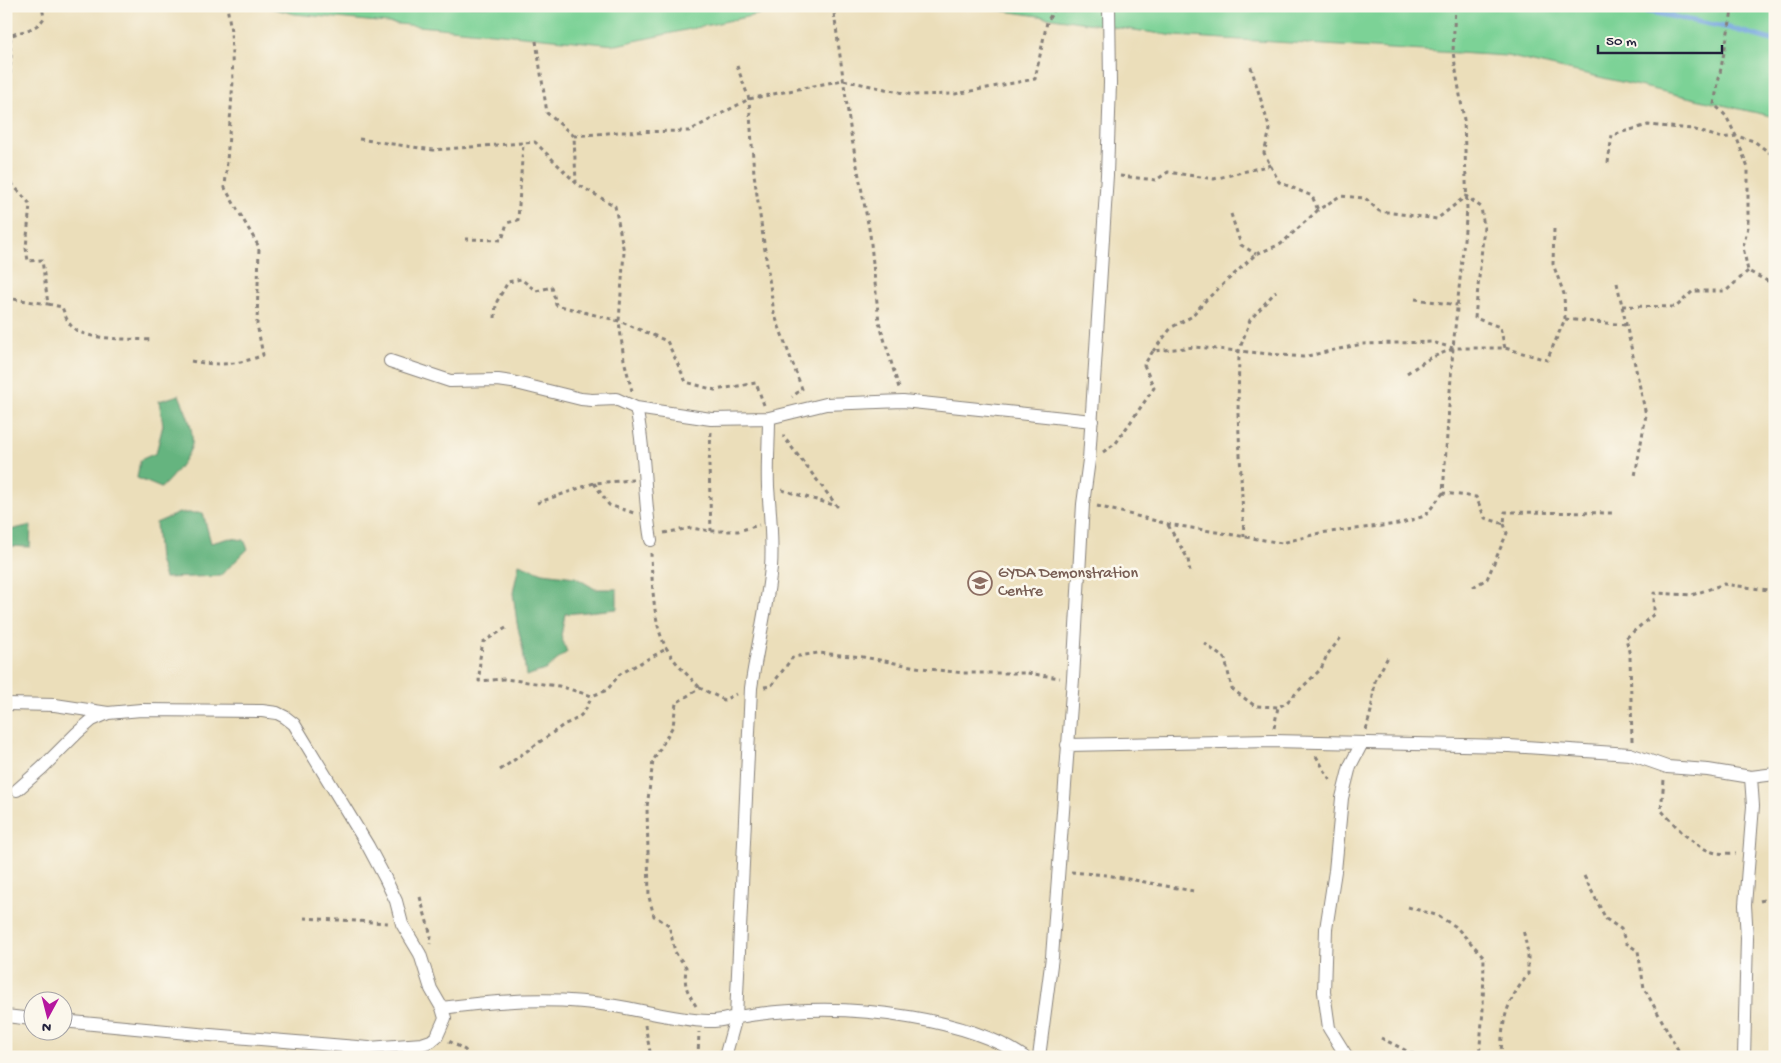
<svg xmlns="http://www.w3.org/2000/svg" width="1781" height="1063" viewBox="0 0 1781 1063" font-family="'Gochi Hand',sans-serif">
  <rect width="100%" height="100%" fill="#fbf7ec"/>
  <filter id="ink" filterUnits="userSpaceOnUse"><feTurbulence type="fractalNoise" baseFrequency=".02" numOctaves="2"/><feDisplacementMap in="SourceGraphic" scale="10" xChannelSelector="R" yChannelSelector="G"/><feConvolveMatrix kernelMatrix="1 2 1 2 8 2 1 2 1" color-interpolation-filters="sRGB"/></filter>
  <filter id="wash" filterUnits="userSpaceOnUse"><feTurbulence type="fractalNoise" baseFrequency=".0096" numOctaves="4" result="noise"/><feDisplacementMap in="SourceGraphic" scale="20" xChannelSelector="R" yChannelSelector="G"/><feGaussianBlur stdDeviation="1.12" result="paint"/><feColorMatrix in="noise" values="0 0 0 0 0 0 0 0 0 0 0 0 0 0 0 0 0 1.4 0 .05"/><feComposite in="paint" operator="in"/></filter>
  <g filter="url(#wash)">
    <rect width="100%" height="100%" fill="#ebdeba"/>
    <!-- green -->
    <path fill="#7cd296" stroke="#4f7a68" d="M 263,6 L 797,6 L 616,45 L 295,14 Z
      M 971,6 L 1775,6 L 1775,117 L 1507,56 L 1175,36 Z"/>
    <!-- forest -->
    <path fill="#65b47f" stroke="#446b5d" d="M 179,395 C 185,409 194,428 192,444 C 190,456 170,480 161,488 L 137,478 L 140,460 L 156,453 L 163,425 L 159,401 Z
      M 179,513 L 203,513 L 211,543 L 230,538 L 244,540 L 248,549 L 220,576 L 165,578 L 159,560 L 156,523 Z
      M 31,525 L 30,547 L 6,546 L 6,531 Z
      M 519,564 L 543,573 L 575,577 L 595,589 L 617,589 L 617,609 L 565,614 L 561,636 L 567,652 L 545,670 L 526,676 L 523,650 L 517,623 L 513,593 Z"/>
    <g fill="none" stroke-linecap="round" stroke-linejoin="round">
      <!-- stream -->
      <path stroke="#71a5de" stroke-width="5" d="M 1620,6 L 1729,28 L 1775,41"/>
    </g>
  </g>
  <g filter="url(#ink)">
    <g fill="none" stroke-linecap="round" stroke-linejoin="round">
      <!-- street casing -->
      <g stroke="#86807a" stroke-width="14">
        <path id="street" d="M 390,361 L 450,381 L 498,380 L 512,382 L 581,399 L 592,400 L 616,399 L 636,408 L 711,419 L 769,418 L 826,404 L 903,401 L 1092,421
          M 636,408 C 646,451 643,496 651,540
          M 6,704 L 55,705 L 108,713
          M 1067,745 L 1272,741 L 1509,746 L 1630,754 L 1667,767 L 1708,770 L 1751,777 L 1775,774
          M 17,790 L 42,768 L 77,733 L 92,720 L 108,713 L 141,710 L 262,711 L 277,713 L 285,717 L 294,724 L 368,846 L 385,878 L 396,901 L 402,924 L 420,954 L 431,989 L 442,1008 L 445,1018 L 437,1036 L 431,1041 L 422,1044 L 369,1048 L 198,1034 L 62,1021
          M 442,1008 C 499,1000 558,996 615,1006 C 646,1011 677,1020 708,1021 C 719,1022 728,1018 738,1017 C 755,1014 773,1012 791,1011 C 859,1006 967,1018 1024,1057
          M 6,1016 L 32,1019
          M 725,1057 L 736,1017 L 751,688 C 757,647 767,608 771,567 C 773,540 770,514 768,487 C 767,464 769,441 769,418
          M 1039,1057 L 1052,957 L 1073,679 L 1083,504 L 1089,460 L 1107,175 L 1110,83 L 1109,6
          M 1347,1057 L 1329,1028 L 1324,992 L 1326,929 L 1335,871 L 1342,798 L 1350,766 L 1362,743
          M 1744,1057 L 1747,938 L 1745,905 L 1753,806 L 1751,777"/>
      </g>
      <!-- path -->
      <path stroke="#86807a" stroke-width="3" stroke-dasharray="4 4" stroke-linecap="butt" d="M 833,6 L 851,134 L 870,234 L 879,322 L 899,388
        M 1455,6 L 1453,52 L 1464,120 L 1467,210 L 1453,348 L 1443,493 L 1476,497 L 1485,518 L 1504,524 L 1505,512 L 1614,513
        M 1733,6 L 1714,104 L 1726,116 L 1736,136 L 1748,168 L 1748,227 L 1743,247 L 1748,271 L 1775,285
        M 536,41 L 547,113 L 574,136 L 576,183
        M 737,66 L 749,99 L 754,174 L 774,313 L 802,389 L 792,397
        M 1251,67 L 1270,130 L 1264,153 L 1279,182 L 1312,196 L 1318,210
        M 574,136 L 619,132 L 689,131 L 749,99 L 843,80 L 913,95 L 955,94 L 1035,79 L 1047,22 L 1056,6
        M 359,139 L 433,150 L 535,142 L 577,184 L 615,206 L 624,252 L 619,321 L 624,360 L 632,391
        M 6,146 L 11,56 L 10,41 L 12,35 C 25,30 36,30 44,18 L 42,6
        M 1608,163 L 1612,135 L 1648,125 L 1692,129 L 1722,138 L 1736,136 L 1754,141 L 1775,157
        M 1120,176 L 1156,180 L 1168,172 L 1214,179 L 1271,165
        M 6,177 L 30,204 L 26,248 L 28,261 L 42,260 L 48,304 L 62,307 C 65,315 68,325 76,330 C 90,340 134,339 153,340
        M 1231,214 L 1241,245 L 1256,254
        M 1554,229 L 1553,264 L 1564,294 L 1565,319
        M 465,239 L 502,240 L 507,223 L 518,220 L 523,144
        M 1617,283 L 1646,415 L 1635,476
        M 6,298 L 48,304
        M 1415,299 L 1457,305
        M 1622,306 L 1676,307 L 1693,291 L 1726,291 L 1748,271
        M 495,318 L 496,303 L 508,282 L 521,279 L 536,291 L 552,287 L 556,305 L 619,321 L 667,341 L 686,382 L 715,390 L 756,383 L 764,405
        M 1153,351 L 1172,327 L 1191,317 L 1206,300 L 1256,254 L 1281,244 L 1318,210 L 1340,196 L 1365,198 L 1379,211 L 1437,219 L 1466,196 L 1481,207 L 1484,227 L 1475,318 L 1500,327 L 1505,348
        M 191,361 C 217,366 239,365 263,355 L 257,324 L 259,247 L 225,188 L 233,81 L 231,31 L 227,6
        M 1407,373 L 1430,358 L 1453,349
        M 711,432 L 709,465 L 711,531
        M 1103,452 L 1116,443 L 1154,388 L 1144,365 L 1153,351 L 1195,347 L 1303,357 L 1362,344 L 1432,342 L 1453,348 L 1505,348 L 1547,360 L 1565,319 L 1626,325
        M 594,483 L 609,505 L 634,513
        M 782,490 L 837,506 L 783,436
        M 537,503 L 594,483 L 633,480
        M 1097,506 L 1168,524 L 1282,543 L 1320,533 L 1398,524 L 1425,516 L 1443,493
        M 1168,525 L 1188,559 L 1190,573
        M 664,533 L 691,528 L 711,531 L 738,531 L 759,525
        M 1244,537 L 1238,414 L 1239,351 L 1250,320 L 1276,291
        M 651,553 C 652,580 653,627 667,649 C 675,664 689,676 700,688
        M 1473,587 L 1487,579 L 1507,533 L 1504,524
        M 506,628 L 483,642 L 480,658 L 479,681 L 504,679 L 559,686 L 592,696 L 607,690 L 620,674 L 666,649
        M 1204,643 L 1225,659 L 1232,689 L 1255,706 L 1278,707
        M 764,687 L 771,686 L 793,657 L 818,653 L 863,657 L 922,668 L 963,673 L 1027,673 L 1060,678
        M 1274,728 L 1278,707 L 1286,703 L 1321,669 L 1327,655 L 1343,635
        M 1366,730 L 1371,711 L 1375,681 L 1388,657
        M 1632,741 L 1630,656 L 1626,638 L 1654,614 L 1654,593 L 1692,595 L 1724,584 L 1775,591
        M 1316,756 L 1332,783
        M 500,770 L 565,724 C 582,718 585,712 592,696
        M 1664,780 L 1661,810 C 1676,826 1694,848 1716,853 C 1722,854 1730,853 1736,853
        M 1071,872 L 1107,875 L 1193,891
        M 1584,876 L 1606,919 L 1621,929 L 1626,943 L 1638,951 L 1644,988 L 1682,1057
        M 420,897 L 431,936 L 430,944
        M 1760,901 L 1775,897
        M 1408,907 L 1436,915 L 1455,926 L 1484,957 L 1483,1010 L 1479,1057
        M 304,918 L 389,923
        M 696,1006 C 686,989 684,987 686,967 L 675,952 L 669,925 L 654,916 L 649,897 L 647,807 L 653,761 L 673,726 L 676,703 L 700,688 L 724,700 L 736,694
        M 645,1025 L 651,1057
        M 1381,1038 L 1419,1057
        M 449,1041 L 465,1050 L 470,1057
        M 698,1057 L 699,1032
        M 1501,1057 C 1502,1021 1505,1003 1528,975 L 1528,953 L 1523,929"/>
      <!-- street -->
      <use href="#street" stroke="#fff" stroke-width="12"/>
    </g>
  </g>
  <!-- icons -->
  <defs>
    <g id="school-ring" transform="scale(1.25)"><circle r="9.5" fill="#fbf7ec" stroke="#8d6e63" stroke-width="1.5"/><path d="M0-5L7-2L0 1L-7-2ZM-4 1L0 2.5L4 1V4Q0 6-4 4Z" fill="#8d6e63"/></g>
  </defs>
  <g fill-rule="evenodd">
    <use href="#school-ring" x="980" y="583"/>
  </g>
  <g text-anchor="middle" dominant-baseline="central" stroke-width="5" stroke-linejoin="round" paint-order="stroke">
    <!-- education labels -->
    <g font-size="16" fill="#785e54" stroke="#fbf7ec" text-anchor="start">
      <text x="998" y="574">GYDA Demonstration<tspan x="998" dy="18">Centre</tspan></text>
    </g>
  </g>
  <!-- margin -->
  <rect width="1781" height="1063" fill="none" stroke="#fbf7ec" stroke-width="25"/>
  <!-- north arrow -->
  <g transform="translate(48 1016) rotate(187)"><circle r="24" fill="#fbf7ec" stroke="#a4a2a5"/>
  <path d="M0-4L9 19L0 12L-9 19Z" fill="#b5179e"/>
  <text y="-8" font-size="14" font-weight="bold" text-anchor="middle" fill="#22223b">N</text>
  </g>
  <!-- scale -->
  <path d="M1598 45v8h124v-8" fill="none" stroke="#22223b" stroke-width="2.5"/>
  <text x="1606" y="45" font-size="15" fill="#22223b" stroke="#fbf7ec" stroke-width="4" paint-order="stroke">50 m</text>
</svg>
